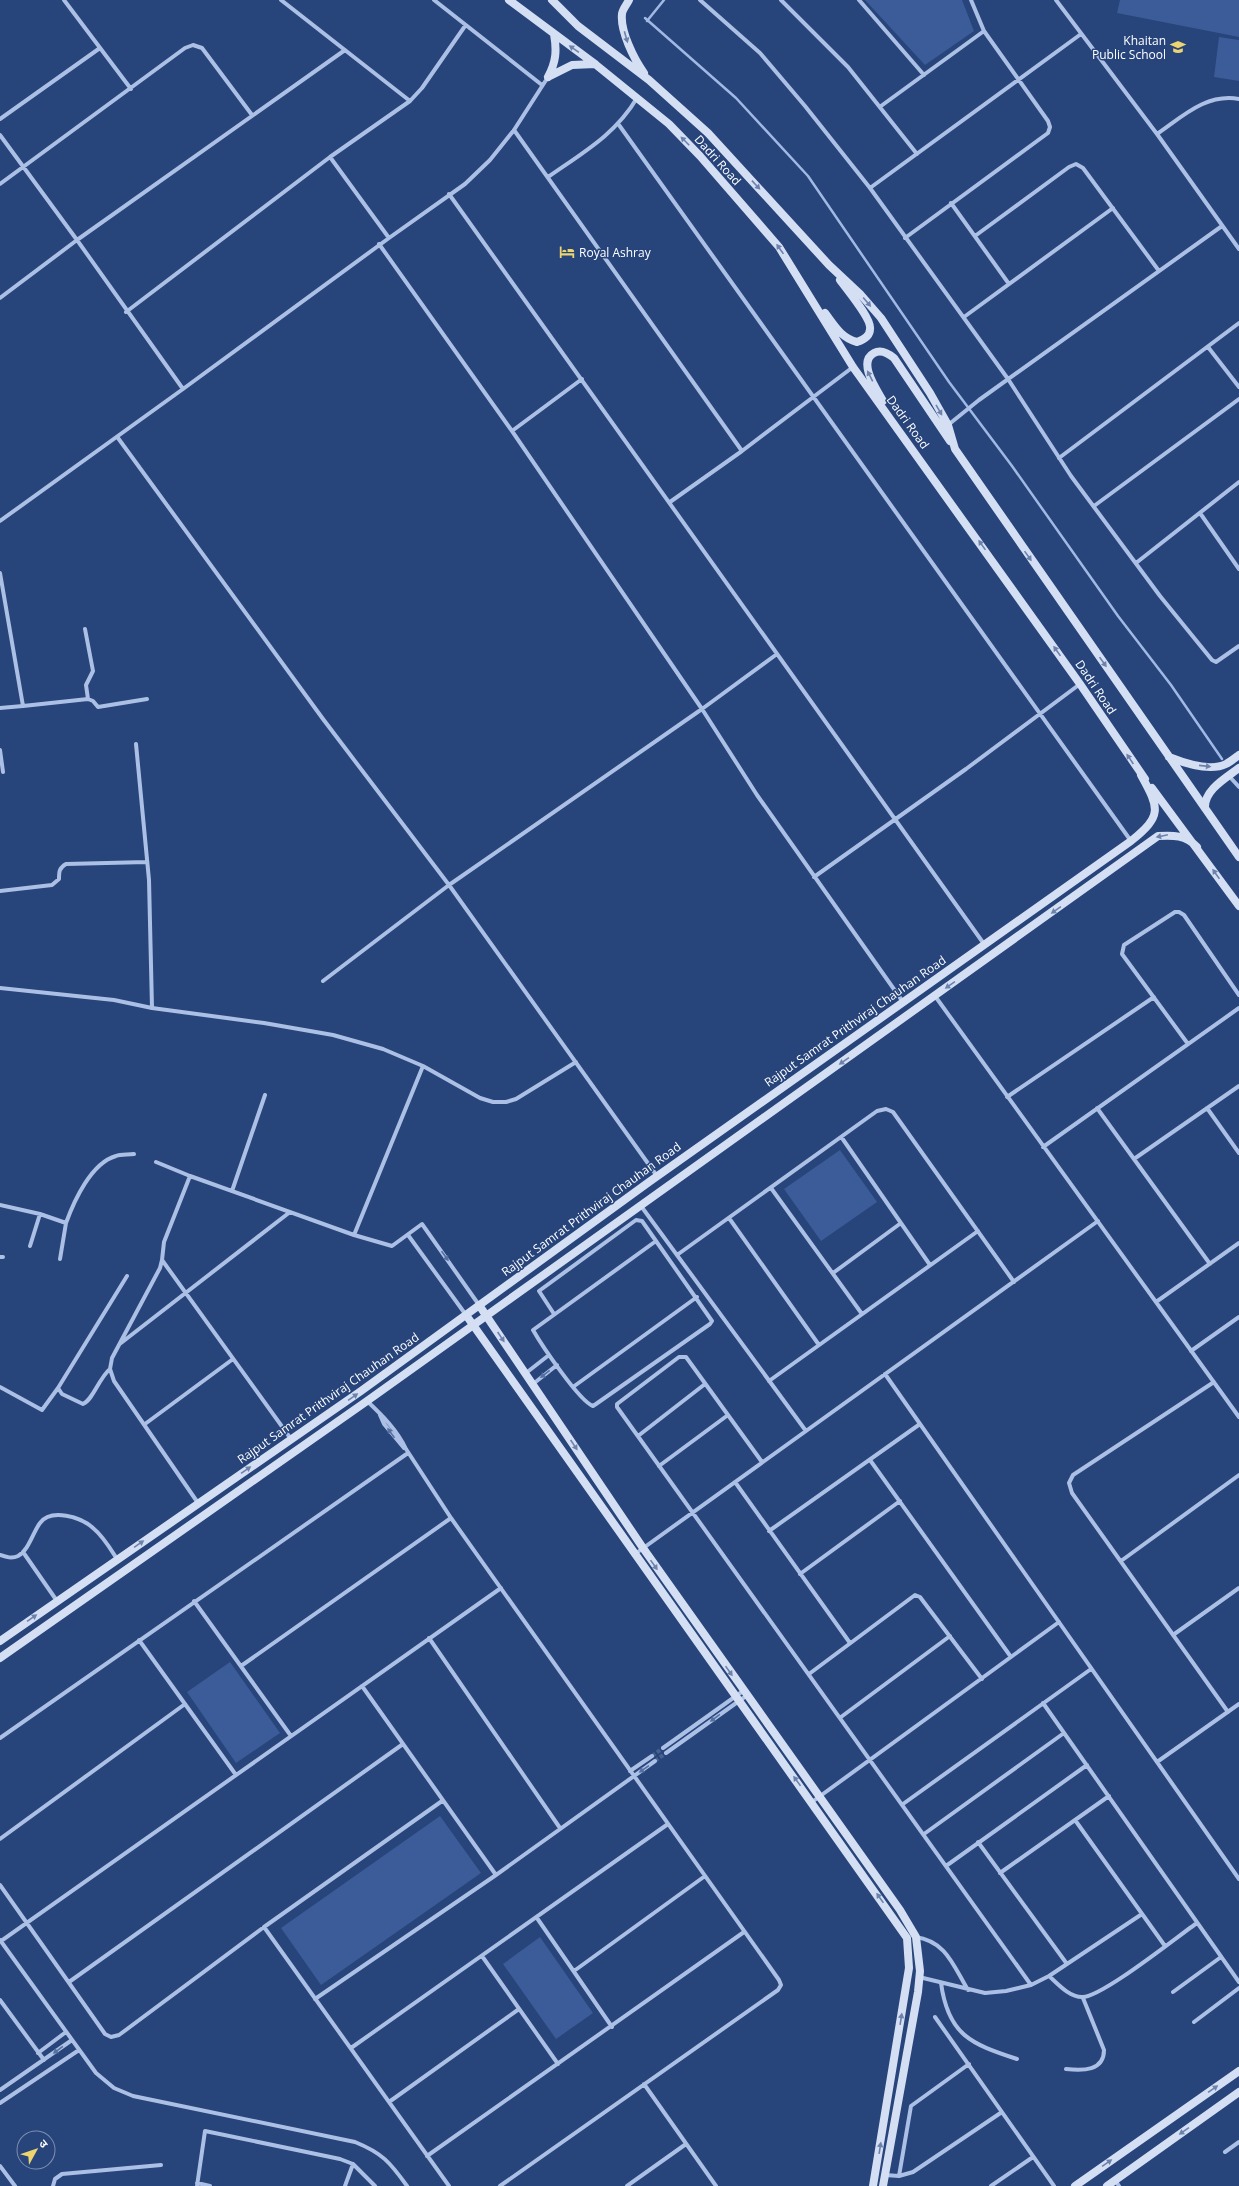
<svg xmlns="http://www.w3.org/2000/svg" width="1239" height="2186" viewBox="0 0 1239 2186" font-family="'Open Sans','Noto Sans Devanagari',sans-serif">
  <rect width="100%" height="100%" fill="#27447b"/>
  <!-- green -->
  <path fill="#3b5c98" d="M 865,0 L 962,0 L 974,31 L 925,65 Z
    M 1120,0 L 1239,0 L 1239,37 L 1117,13 Z
    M 1219,37 L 1239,40 L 1239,81 L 1214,77 Z
    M 840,1150 L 877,1202 L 821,1241 L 784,1189 Z
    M 230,1662 L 280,1733 L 236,1763 L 187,1692 Z
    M 440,1816 L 481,1873 L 321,1985 L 281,1928 Z
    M 540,1937 L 593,2013 L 556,2039 L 503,1964 Z"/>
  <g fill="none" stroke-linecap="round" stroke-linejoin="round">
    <!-- stream -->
    <path stroke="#a0b9e4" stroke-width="2.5" d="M 645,18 L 736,98 L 808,176 L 949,382 L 1012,466 L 1118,616 L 1171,685 L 1222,759
      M 647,21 L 664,0"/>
    <!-- street-tunnel -->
    <path stroke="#47608f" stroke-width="4" stroke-dasharray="4 2" stroke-linecap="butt" d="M 652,1756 L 663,1748
      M 655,1761 L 666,1753"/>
    <!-- street -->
    <path stroke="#abc0e4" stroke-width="4" d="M 64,0 L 131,89
      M 281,0 L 410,101
      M 434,0 L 542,85
      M 700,0 L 760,53 L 805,106 L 870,188 L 1008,379 L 1071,476 L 1160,596 L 1212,660 L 1216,662 L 1239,646
      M 781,0 L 848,67 L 917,154
      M 859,0 L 924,75
      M 1056,0 L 1157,134 L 1239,249
      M 881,106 L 984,31
      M 0,119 L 100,48
      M 619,125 L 1131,841
      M 514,130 L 742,451
      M 1157,134 C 1182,117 1206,93 1239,99
      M 0,135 L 77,240 L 183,389 L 389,238 L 465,184 L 490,160 L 514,130 L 548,77
      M 330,157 L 389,238
      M 548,177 C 582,153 615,135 637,98
      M 0,184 L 185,48 L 193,45 L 202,48 L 252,115
      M 870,188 L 1081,34
      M 449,194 L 984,944
      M 951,203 L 1009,284
      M 975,236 L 1069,167 L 1076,164 L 1083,168 L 1159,271
      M 905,238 L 1048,133 L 1050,127 L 1048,121 L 984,31 L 971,0
      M 379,244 L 512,431 L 702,709 L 757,795 L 903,1002
      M 0,298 L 77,240 L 345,50
      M 126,312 L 330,157 L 410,101 L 422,88 L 465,26
      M 964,317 L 1113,208
      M 1208,347 L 1239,387
      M 948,425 L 979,400 L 1222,226
      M 512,431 L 582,379
      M 118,438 L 323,719 L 449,885 L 657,1176
      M 1059,458 L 1239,323
      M 670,502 L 742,451 L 853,367
      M 1094,506 L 1239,399
      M 1200,513 L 1239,569
      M 0,521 L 183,389
      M 1136,563 L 1239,482
      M 0,573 L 23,706 L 88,699 L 93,701 L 98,707 L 147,699
      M 85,629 L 93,671 L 86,685 L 88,699
      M 0,708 L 23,706
      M 136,744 L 149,880 L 152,1008
      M 0,750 L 3,772
      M 1229,776 L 1239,787
      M 814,877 L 966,769 L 1080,684
      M 0,891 L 52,885 L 59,879 C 59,872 59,868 66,864 L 147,862
      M 323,981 L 449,885 L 702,709 L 777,654
      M 0,988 L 114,1000 L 152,1008 L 264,1023 L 333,1035 L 383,1049 L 423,1066 L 480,1098 L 493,1102 L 506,1102 L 516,1099 L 576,1062
      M 935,996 L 1239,1417
      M 1188,1044 L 1122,954 L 1124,945 L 1175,912 L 1179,912 L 1184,915 L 1239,995
      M 1007,1097 L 1154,997
      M 1097,1108 L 1210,1264
      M 1207,1108 L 1239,1153
      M 842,1138 L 930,1265
      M 1043,1147 L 1239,1008
      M 1134,1159 L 1239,1086
      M 156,1162 L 190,1176
      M 771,1188 L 862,1314
      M 232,1191 L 265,1095
      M 0,1205 L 40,1214 L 66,1223 L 60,1259
      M 641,1206 L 806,1431
      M 729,1218 L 819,1345
      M 66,1223 C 74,1201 91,1163 116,1156 C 121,1154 128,1155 134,1154
      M 354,1235 L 423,1066
      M 408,1235 L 466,1315
      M 30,1246 L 40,1214
      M 677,1255 L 877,1111 L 886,1109 L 893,1112 L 1014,1282
      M 0,1257 L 3,1257
      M 162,1260 L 160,1268 L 112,1358 L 110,1369 L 114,1381 L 198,1503
      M 833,1273 L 901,1223
      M 1156,1302 L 1239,1243
      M 554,1314 L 539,1291 L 636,1220 L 642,1221 L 656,1241 L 533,1330 C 541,1344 579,1401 593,1406 L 596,1404 L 710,1324 L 712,1321 L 656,1241
      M 121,1343 L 290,1212
      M 1191,1351 L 1239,1317
      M 110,1369 C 99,1378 93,1400 83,1404 L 62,1394 L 58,1388 L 127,1276
      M 526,1373 L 549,1355
      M 885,1374 L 1239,1879
      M 769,1381 L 978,1231
      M 1214,1382 L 1073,1475 L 1069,1483 L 1072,1493 L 1228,1712
      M 533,1384 L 557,1365
      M 0,1387 L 42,1410 L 58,1388
      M 573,1387 L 697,1297
      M 367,1401 C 383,1416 397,1430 406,1449 L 451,1518 L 779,1980 L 781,1985 L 778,1990 L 500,2186
      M 380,1415 L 384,1424 L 404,1448
      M 145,1424 L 233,1359
      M 638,1436 L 705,1384
      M 291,1439 L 162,1260 L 164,1242 L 190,1176 L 354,1235 L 392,1246 L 422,1224 L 479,1305
      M 870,1460 L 1011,1657
      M 762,1462 L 686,1357 L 679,1357 L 617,1404 L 617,1407 L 1031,1985
      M 659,1466 L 728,1415
      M 735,1482 L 850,1643
      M 769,1531 L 920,1424
      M 23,1552 L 57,1601
      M 635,1554 L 1098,1221
      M 0,1555 C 6,1557 12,1559 18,1556 C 29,1550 33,1532 40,1523 C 51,1508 81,1517 93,1528 C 103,1536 110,1548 117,1559
      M 1121,1561 L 1239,1475
      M 800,1574 L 900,1501
      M 194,1601 L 291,1736
      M 1173,1635 L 1239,1588
      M 429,1638 L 560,1828
      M 139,1640 L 236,1775
      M 241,1666 L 451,1518
      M 809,1674 L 915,1595 L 920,1597 L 982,1679
      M 362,1686 L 496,1875
      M 1043,1703 L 1239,1982
      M 841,1717 L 950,1636
      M 0,1738 L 408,1453
      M 663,1748 L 743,1691
      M 666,1753 L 746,1696
      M 1157,1762 L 1239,1704
      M 630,1771 L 652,1756
      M 812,1802 L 1059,1622
      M 903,1804 L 1091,1669
      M 1075,1820 L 1165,1946
      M 924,1834 L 1064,1733
      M 0,1839 L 185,1704
      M 978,1842 L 1067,1964
      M 946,1866 L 1087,1765
      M 1000,1873 L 1109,1796
      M 0,1885 L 105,2034 L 111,2037 L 119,2035 L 264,1927 L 442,1801
      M 537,1918 L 612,2027
      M 264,1927 L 449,2186
      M 915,1937 C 946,1941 953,1965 968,1990
      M 0,1940 L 96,2073 L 114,2088 L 133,2096 L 355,2142 C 382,2153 390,2162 407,2186
      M 1,1941 L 501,1588
      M 482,1956 L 558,2064
      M 574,1971 L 705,1876
      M 1049,1976 C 1058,1984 1069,1997 1082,1997 C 1101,1998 1178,1936 1197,1923
      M 919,1977 L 985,1993 L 1006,1991 L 1031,1985 L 1049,1976 L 1142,1914
      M 69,1982 L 403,1744
      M 941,1983 C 948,2035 971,2044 1017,2059
      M 1173,1992 L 1221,1957
      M 315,1999 L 496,1875 L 655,1761
      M 0,2000 L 44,2060
      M 935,2017 L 1054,2186
      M 1194,2022 L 1239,1988
      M 351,2048 L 668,1824
      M 38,2053 L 66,2032
      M 1066,2069 C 1083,2071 1104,2071 1104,2050 L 1083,1998
      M 644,2084 L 716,2186
      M 0,2090 L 72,2040
      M 389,2102 L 519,2009
      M 0,2103 L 79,2050
      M 1225,2152 L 1239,2142
      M 427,2156 L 744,1932
      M 0,2166 L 15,2186
      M 885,2175 L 899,2176 L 913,2172 L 1002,2112
      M 899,2176 L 911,2106 L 969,2064
      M 1115,2180 L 1119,2186
      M 197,2183 L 210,2186
      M 53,2186 L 55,2179 L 62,2174 L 161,2165
      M 197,2186 L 205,2131 L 340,2159 L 353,2164 L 375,2186
      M 345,2186 L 353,2164
      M 627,2186 L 686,2144
      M 991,2186 L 1033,2157"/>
    <!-- secondary -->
    <path stroke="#d4dff4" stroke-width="8" d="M 509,0 L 595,64 L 669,124 L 700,156 L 779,247 L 853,367 L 1080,684 L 1145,779
      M 552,0 L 578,26 L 649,80 L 708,133 L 829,265 L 861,295 L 881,318 L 930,393 L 948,425 L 955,449 L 1239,857
      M 629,0 C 627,4 622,10 622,14 C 620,31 634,59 644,73
      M 548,77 L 572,65 L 595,64
      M 548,77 C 556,62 557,51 554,34
      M 825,313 C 835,326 841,338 857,342 C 863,340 870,336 870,329 C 872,319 847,290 840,280
      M 883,401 C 877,390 857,362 874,353 C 881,349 888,353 894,358 L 950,441
      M 1169,757 C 1184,763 1210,772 1226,764 C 1230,762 1235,758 1239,755
      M 1152,788 L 1239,906
      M 1205,808 C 1204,790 1226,778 1239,768
      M 479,1305 L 643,1548 L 900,1910 L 916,1937 L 920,1971 L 918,1992 L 883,2186
      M 466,1315 L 907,1938 L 909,1968 L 873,2186
      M 0,1641 L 361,1391 L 649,1182 L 1131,841 C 1162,816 1160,809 1141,775
      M 0,1658 L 367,1401 L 1158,836 C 1173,835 1186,835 1197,847
      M 1075,2186 L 1239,2071
      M 1107,2186 L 1239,2092"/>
  </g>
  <!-- one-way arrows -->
  <defs><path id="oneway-solid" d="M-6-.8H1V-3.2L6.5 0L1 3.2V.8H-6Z"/></defs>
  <g fill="#6c82ab">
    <use href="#oneway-solid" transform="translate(626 37) rotate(74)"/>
    <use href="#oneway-solid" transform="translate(574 49) rotate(-145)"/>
    <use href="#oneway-solid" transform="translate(685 141) rotate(-135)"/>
    <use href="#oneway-solid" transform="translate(756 185) rotate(47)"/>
    <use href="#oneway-solid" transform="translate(780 249) rotate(-125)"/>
    <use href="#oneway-solid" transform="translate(867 302) rotate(50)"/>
    <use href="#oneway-solid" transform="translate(870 376) rotate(-117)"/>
    <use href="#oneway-solid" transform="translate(939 410) rotate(60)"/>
    <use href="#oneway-solid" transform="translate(982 545) rotate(-125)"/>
    <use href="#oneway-solid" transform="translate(1028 556) rotate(55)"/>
    <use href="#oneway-solid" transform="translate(1057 651) rotate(-125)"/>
    <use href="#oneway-solid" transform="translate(1103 662) rotate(55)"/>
    <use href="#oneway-solid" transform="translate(1130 759) rotate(-124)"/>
    <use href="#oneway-solid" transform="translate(1205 766) rotate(6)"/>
    <use href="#oneway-solid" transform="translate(1162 836) rotate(168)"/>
    <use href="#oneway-solid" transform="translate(1216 874) rotate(-125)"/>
    <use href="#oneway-solid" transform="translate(1056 910) rotate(145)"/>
    <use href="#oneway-solid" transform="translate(950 985) rotate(145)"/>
    <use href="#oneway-solid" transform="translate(844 1061) rotate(145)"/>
    <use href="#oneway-solid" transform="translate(501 1337) rotate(56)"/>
    <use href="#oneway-solid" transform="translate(353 1397) rotate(-35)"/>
    <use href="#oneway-solid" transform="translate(574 1445) rotate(56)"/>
    <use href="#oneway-solid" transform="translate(246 1470) rotate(-35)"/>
    <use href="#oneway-solid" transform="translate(139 1544) rotate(-35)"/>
    <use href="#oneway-solid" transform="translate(654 1565) rotate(55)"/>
    <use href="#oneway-solid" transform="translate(32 1618) rotate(-35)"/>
    <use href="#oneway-solid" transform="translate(729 1671) rotate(55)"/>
    <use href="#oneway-solid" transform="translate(797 1781) rotate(-126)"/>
    <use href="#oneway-solid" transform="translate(880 1898) rotate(-125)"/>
    <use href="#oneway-solid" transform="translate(901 2019) rotate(-81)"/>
    <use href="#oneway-solid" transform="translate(1213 2089) rotate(-35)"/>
    <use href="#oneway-solid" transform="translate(1184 2131) rotate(145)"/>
    <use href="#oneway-solid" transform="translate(880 2148) rotate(-81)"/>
    <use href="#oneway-solid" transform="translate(1107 2163) rotate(-35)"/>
  </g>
  <g fill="#556fa0">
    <use href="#oneway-solid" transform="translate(445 1256) rotate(55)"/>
    <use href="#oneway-solid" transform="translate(545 1374) rotate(142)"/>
    <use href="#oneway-solid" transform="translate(391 1433) rotate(-126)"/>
    <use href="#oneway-solid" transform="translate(715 1718) rotate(144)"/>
    <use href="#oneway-solid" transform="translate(644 1769) rotate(145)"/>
    <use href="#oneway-solid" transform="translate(58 2050) rotate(144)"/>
  </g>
  <!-- icons -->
  <defs>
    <g id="school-bare" transform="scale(1.2)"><path d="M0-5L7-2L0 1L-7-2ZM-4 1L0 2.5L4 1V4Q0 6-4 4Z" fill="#ecd471" stroke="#27447b" stroke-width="2.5" paint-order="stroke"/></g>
    <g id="hotel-bare" transform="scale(1.2)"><path d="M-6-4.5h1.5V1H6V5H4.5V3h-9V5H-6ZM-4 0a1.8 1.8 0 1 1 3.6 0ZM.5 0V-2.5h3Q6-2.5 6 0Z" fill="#ecd471" stroke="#27447b" stroke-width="2.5" paint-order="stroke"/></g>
  </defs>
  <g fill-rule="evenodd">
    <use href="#school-bare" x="1178" y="47"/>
    <use href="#hotel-bare" x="567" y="252"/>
  </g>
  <g text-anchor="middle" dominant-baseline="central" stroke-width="3" stroke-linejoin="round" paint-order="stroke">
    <!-- poi labels -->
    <g font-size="12" fill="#fff" stroke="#27447b" text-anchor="end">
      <text x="1166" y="40">Khaitan<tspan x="1166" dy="14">Public School</tspan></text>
      <text x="579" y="252" text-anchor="start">Royal Ashray</text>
    </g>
    <!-- street labels -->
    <g font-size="12" fill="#fff" stroke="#27447b">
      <text transform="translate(718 160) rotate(48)">Dadri Road</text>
      <text transform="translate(908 422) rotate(54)">Dadri Road</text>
      <text transform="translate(1096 687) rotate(56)">Dadri Road</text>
      <text transform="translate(855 1021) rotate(-35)">Rajput Samrat Prithviraj Chauhan Road</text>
      <text transform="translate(591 1209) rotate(-36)">Rajput Samrat Prithviraj Chauhan Road</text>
      <text transform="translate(328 1398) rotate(-35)">Rajput Samrat Prithviraj Chauhan Road</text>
    </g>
  </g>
  <!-- north arrow -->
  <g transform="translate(36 2150) rotate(50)"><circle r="19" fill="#27447b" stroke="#7d8fb0"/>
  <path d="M0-3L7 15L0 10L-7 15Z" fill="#ecd471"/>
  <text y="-6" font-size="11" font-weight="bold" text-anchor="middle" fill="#ffffff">उ</text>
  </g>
</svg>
